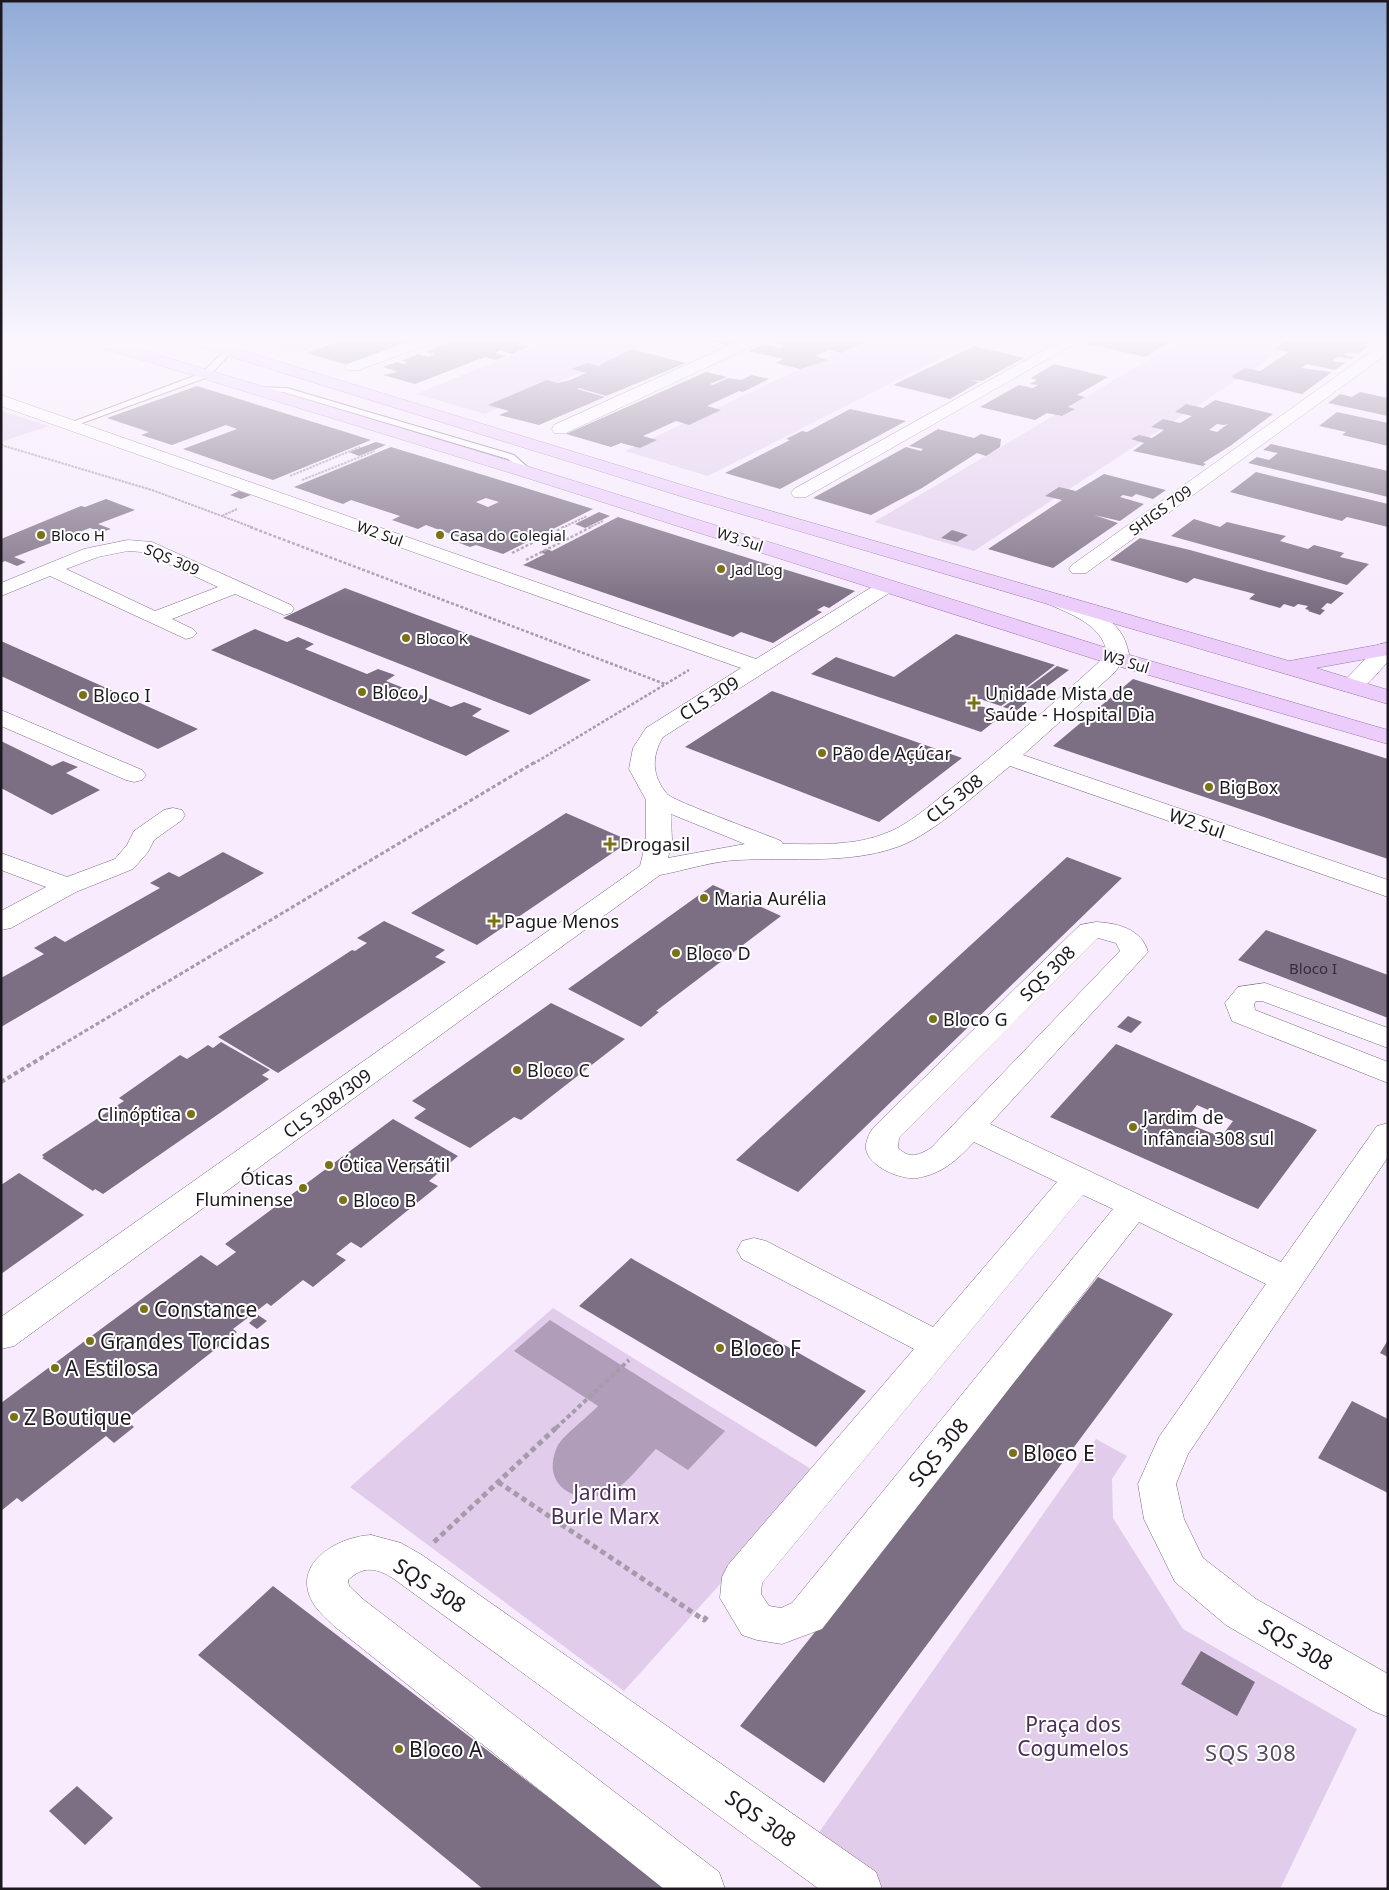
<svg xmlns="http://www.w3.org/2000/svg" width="1389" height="1890" viewBox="0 0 1389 1890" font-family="'Noto Sans',sans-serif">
  <rect width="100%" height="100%" fill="#f7ebfd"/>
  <!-- green -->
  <path fill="#e1cdeb" d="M 251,340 L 334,340 L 296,354 Z
    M 549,340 L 657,340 L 485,414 L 416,394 Z
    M 862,340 L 976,340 L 708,476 L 625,451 Z
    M 1182,340 L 1298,340 L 974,551 L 874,522 Z
    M 1,411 L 49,426 L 1,442 Z
    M 553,1308 L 819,1474 L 624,1691 L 350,1487 Z
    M 1096,1439 L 1127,1456 L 1112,1479 L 1113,1518 L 1183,1629 L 1357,1729 L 1280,1889 L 885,1889 L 815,1838 Z"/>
  <!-- water -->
  <path fill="#b09dba" d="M 550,1320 L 725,1431 L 688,1470 L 656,1449 C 644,1461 628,1482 615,1490 C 581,1509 539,1488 557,1447 C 562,1436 589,1416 598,1406 L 514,1351 Z"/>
  <!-- building -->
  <path fill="#7c6f83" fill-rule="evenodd" d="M 343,340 L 412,340 L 348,365 L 306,353 Z
    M 454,340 L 527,340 L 517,344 L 529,347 L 512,354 L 500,350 L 495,353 L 507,356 L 496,360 L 485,357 L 415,384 L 383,375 L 398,372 L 383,367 L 397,362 L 404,364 L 407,362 L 401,361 L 418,354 L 428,357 L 435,354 L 425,352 Z
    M 709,340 L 731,340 L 735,341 L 726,345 Z
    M 778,340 L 869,340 L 841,353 L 829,350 L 815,356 L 828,360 L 800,369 L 775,363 L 784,359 L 749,351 L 765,344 L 779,348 L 785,345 L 773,342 Z
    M 1096,340 L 1171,340 L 1146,357 L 1088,344 Z
    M 1288,340 L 1298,340 L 1295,342 L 1300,343 L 1305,340 L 1376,341 L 1362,345 L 1368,347 L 1358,354 L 1348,352 L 1344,355 L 1354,357 L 1351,359 L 1338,357 L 1332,361 L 1345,363 L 1335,370 L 1307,364 L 1301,368 L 1332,372 L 1302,394 L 1233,378 L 1232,376 L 1245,368 L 1260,371 L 1280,358 L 1289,352 L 1275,349 Z
    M 974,346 L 1024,358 L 982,381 L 969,380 L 979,382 L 950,399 L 893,385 Z
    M 631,349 L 686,363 L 606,396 L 579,388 L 577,389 L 605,397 L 539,425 L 499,415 L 509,411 L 488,405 L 547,380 L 558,383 L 570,380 L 586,373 L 571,369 L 587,363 L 598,366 Z
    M 1054,364 L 1108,377 L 1077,395 L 1085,397 L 1068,407 L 1075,409 L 1062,416 L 1047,413 L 1035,420 L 980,407 L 1019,385 L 1033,388 L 1038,385 L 1030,384 L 1037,380 L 1031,378 Z
    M 706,372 L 727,377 L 710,384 L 713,385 L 728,378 L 741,380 L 752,375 L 769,379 L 743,392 L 739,391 L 707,406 L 721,410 L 689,425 L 676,421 L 643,436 L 657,440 L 640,448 L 621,443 L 611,447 L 566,434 Z
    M 197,386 L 336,429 L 371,440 L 273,480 L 183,449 L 237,429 L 226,425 L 172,445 L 141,435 L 149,432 L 107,418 Z
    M 1360,392 L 1388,398 L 1388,416 L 1328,403 L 1340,394 L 1352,397 Z
    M 1215,400 L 1273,414 L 1230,446 L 1203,463 L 1206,464 L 1203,466 L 1133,451 L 1144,443 L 1131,439 L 1139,435 L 1152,438 L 1164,430 L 1151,427 L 1163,419 L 1180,423 L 1192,416 L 1175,412 L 1186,404 L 1203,408 ZM 1217,424 L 1224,425 L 1228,424 L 1217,432 L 1209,430 Z
    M 850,409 L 906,421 L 780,489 L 725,473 L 790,440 L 786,439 L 802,431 L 807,432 Z
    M 1337,412 L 1388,423 L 1388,446 L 1342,435 L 1346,432 L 1319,426 Z
    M 938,429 L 974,438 L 981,434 L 1001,439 L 1000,447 L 986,456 L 977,453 L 922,488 L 871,515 L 813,498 L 906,447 L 921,451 L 923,449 L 909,446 Z
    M 376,442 L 386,445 L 359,456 L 349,452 Z
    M 1271,444 L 1388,471 L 1388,497 L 1248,463 L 1257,457 L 1269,460 L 1278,453 L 1263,450 Z
    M 391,447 L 490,477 L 593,509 L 503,554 L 476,545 L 470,547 L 457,542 L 464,539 L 426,525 L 418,529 L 392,520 L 400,516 L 351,500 L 343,504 L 294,487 ZM 486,498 L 499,502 L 488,507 L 476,502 Z
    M 1256,472 L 1388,504 L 1388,527 L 1347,517 L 1342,521 L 1230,492 Z
    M 1104,474 L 1166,490 L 1153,499 L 1136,494 L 1132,497 L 1123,495 L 1120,497 L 1144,504 L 1120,521 L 1094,515 L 1118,523 L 1053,568 L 988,549 L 1062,500 L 1045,496 L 1059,487 L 1076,491 Z
    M 239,491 L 251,495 L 241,499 L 230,495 Z
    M 106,499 L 135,510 L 98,524 L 111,529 L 102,532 L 90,528 L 14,557 L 26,562 L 17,566 L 5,561 L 1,563 L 1,539 L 81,506 L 85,507 Z
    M 599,512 L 610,516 L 585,528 L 575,524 Z
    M 618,517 L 777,567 L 855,591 L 829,608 L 824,606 L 817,610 L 822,612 L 773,643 L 741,632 L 733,637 L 523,565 L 545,554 L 540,552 L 546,549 L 552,551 Z
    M 1194,519 L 1220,527 L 1227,522 L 1286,536 L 1280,541 L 1308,549 L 1314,545 L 1344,553 L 1340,557 L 1369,564 L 1347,585 L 1171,536 Z
    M 952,530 L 968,535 L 957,542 L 941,538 Z
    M 1140,538 L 1190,550 L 1344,593 L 1331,604 L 1327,603 L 1321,609 L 1325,610 L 1320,615 L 1308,611 L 1309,610 L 1305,609 L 1308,606 L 1298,604 L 1294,607 L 1284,604 L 1280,608 L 1249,599 L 1255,594 L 1194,578 L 1187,583 L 1110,560 Z
    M 345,588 L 591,680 L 530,715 L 283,618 Z
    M 255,629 L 287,642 L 298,637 L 314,644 L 305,649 L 367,674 L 378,669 L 395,675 L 386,681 L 451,707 L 464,702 L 482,709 L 472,716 L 510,731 L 466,756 L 211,650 Z
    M 956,634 L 1055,665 L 1016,695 L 1012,693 L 1009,695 L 1014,697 L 1001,706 L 980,699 L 975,704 L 1004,714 L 981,732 L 811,674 L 836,657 L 894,677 Z
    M 1,641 L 158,711 L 198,729 L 158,749 L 1,676 Z
    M 1057,666 L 1069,670 L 1030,699 L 1018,695 Z
    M 1133,679 L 1388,759 L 1388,859 L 1053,746 Z
    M 772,691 L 925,745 L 962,758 L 879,822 L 685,747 Z
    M 1016,698 L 1027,702 L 1016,711 L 1003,707 Z
    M 1,741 L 52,766 L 63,761 L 78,767 L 66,773 L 100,790 L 52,815 L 1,788 Z
    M 566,813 L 630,841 L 477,945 L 411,913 Z
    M 223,852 L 264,873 L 1,1027 L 1,978 L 44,954 L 34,948 L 55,936 L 65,942 L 160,888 L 150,883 L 169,872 L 179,877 Z
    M 1067,857 L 1122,878 L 798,1192 L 736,1160 Z
    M 713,885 L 781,916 L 656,1011 L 659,1012 L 641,1027 L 568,989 Z
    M 384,921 L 445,950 L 435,957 L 446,962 L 278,1073 L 218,1037 L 352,950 L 355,951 L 367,943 L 357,938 Z
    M 1266,930 L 1388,975 L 1388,1018 L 1238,960 Z
    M 551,1003 L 625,1039 L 521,1120 L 514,1117 L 470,1148 L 414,1118 L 426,1109 L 412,1101 Z
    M 1128,1016 L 1142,1022 L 1131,1033 L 1117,1027 Z
    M 221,1042 L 270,1070 L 262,1075 L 269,1079 L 103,1194 L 95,1189 L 93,1191 L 42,1158 L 44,1157 L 42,1155 L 124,1101 L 119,1098 L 180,1055 L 187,1059 L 208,1045 L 213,1048 Z
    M 1116,1044 L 1302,1123 L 1317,1130 L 1258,1209 L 1050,1117 ZM 1197,1105 L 1233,1121 L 1221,1137 L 1184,1122 Z
    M 393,1119 L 458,1156 L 429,1181 L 438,1186 L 361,1248 L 351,1242 L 336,1254 L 346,1260 L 313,1287 L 303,1280 L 271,1306 L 267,1303 L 233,1329 L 237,1332 L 126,1420 L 134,1427 L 114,1443 L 106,1436 L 22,1502 L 17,1498 L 1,1511 L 1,1403 L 201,1255 L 217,1266 L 236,1252 L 225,1244 Z
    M 19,1173 L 84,1215 L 1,1274 L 1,1185 Z
    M 631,1258 L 636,1261 L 866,1391 L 816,1447 L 579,1306 Z
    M 1098,1277 L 1173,1314 L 824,1783 L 740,1726 Z
    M 258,1315 L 267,1321 L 257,1329 L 249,1323 Z
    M 1388,1340 L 1388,1357 L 1380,1353 Z
    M 1352,1401 L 1388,1419 L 1388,1493 L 1318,1458 Z
    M 273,1586 L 668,1889 L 483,1889 L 198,1655 Z
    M 1201,1651 L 1255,1682 L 1237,1716 L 1181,1684 Z
    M 77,1786 L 113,1818 L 85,1845 L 49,1811 Z"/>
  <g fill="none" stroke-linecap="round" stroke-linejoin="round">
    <!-- lane casing -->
    <g stroke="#786b7f" stroke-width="2">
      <path id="lane" d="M 225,350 L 232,352 L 208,377 L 74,426 L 67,424 L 202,373 Z
        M 252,387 L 287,388 L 514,455 L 534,473 L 527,475 L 508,459 L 283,392 L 255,391 L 251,389 Z"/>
    </g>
    <!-- street casing -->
    <g stroke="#786b7f" stroke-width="1">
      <path id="street" d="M 412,340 L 434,340 L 432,343 L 359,370 L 347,370 L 345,367 L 347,364 Z
        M 741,340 L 761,340 L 759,343 L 566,433 L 554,433 L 552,429 L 554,425 Z
        M 1062,340 L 1081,340 L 806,497 L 794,497 L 791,493 L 794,489 Z
        M 1388,341 L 1388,353 L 1086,573 L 1072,573 L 1069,569 L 1072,565 L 1383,343 Z
        M 128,540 L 152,542 L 291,605 L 294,609 L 291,613 L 284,615 L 235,594 L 172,619 L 193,629 L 197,633 L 193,637 L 186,639 L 50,576 L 1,596 L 1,583 L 84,549 ZM 128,551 L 142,552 L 218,587 L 155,611 L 66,569 L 98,557 Z
        M 1,710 L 142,770 L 146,775 L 142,780 L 134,782 L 126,780 L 1,726 Z
        M 173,808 L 182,810 L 185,815 L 182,820 L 154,840 L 148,852 L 133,869 L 76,892 L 11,928 L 1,930 L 1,911 L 46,887 L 1,870 L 1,853 L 67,877 L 115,859 L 127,845 L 134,831 L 164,810 Z
        M 1096,922 C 1117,923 1142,929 1148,952 L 990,1124 L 1281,1262 L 1377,1126 L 1388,1123 L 1388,1157 L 1188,1454 L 1176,1484 L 1184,1519 L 1203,1558 L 1256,1599 L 1388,1674 L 1388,1717 L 1373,1711 L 1226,1625 L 1175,1582 L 1144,1519 L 1138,1484 L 1159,1437 L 1266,1284 L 1139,1222 L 822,1629 L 782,1644 L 757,1640 L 742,1635 L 720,1598 L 722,1577 L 728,1565 L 914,1349 L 742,1259 L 737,1250 L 742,1241 L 754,1238 L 766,1241 L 933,1327 L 1057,1182 L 974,1142 C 957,1160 942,1174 917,1178 C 901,1180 869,1167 866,1149 C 865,1142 869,1134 873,1128 L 1080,925 ZM 1098,938 L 1116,943 L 1120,951 L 931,1148 C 917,1156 910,1159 898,1148 L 899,1138 ZM 1083,1195 L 1113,1209 L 792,1603 L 781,1608 L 769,1606 L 761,1594 L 762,1583 Z
        M 1265,983 L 1388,1028 L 1388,1048 L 1262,1001 L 1256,1001 L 1254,1004 L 1255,1010 L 1388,1062 L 1388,1083 L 1232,1021 L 1225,1003 L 1238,987 Z
        M 371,1535 L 401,1543 L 422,1555 L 876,1872 L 882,1889 L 819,1889 L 394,1579 C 377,1568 364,1565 348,1580 L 349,1586 L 364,1600 L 719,1872 L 725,1889 L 664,1889 L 334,1626 C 328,1620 320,1613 315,1606 C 288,1566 335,1537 371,1535 Z"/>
    </g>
    <!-- secondary casing -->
    <g stroke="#786b7f" stroke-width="1">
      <path id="secondary" d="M 1,395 L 756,659 L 880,582 L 887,580 L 894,582 L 897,586 L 894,590 L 663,737 C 651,757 652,776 667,794 C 673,801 765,834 781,841 L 783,844 C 815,844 851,846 881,835 C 906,827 928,807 948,791 C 1000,751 1049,707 1098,663 L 1107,653 C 1102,624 1070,614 1046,603 L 1043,599 L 1046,595 C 1065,590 1106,614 1118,629 C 1124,636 1127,645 1129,654 L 1114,673 L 1023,755 L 1388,880 L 1388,897 L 1010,766 C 979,791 936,832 900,846 C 849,865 792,857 738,860 C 713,861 686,870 660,875 L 14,1346 L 1,1349 L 1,1317 L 640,866 L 646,841 L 646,800 L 629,769 L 633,748 L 646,728 L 741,668 L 1,406 ZM 671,814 L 745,844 L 668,858 L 672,841 Z
        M 1388,643 L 1388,662 C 1375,674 1363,696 1344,691 L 1341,686 L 1344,681 L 1380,644 Z"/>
    </g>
    <!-- primary casing -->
    <g stroke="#9a77ab" stroke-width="1">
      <path id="primary" d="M 85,340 L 109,340 L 536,469 L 1123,653 L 1388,730 L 1388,744 L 1107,663 L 524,477 L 87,343 Z
        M 184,340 L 208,340 L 702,491 L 1289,661 L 1388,643 L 1388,655 L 1316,668 L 1388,690 L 1388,704 L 690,499 L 186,343 Z"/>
    </g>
    <!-- path-far4 -->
    <path stroke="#a59ba9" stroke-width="2" stroke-dasharray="2.5 1" stroke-linecap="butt" d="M 1,445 L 152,490 L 254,528
      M 290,476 L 360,447
      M 302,480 L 375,451
      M 222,516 L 237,509
      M 562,528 L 587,516
      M 588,528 L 603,521"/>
    <!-- path-far3 -->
    <path stroke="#a59ba9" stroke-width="2.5" stroke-dasharray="3 2" stroke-linecap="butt" d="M 250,527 L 665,684
      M 512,553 L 564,527
      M 526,560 L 591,527
      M 533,764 L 689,670"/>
    <!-- path-far2 -->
    <path stroke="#a59ba9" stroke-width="3" stroke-dasharray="4 2.5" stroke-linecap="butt" d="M 40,1058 L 535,762"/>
    <!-- path-far1 -->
    <path stroke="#a59ba9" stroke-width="4" stroke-dasharray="4.5 3" stroke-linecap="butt" d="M 1,1082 L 43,1057
      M 556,1428 L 629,1360"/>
    <!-- path -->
    <path stroke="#a59ba9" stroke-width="5" stroke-dasharray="5.5 4" stroke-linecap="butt" d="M 498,1482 L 704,1620 L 709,1614
      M 434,1542 L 558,1426"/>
    <!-- lane -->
    <use href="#lane" fill="#fff" fill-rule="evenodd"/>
    <!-- street -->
    <use href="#street" fill="#fff" fill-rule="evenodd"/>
    <!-- secondary -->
    <use href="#secondary" fill="#fff" fill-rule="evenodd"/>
    <!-- primary -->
    <use href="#primary" fill="#ebccfa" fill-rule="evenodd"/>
  </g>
  <!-- sky -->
  <linearGradient id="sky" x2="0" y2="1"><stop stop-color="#91abd6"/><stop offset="0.56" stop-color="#fbf6fe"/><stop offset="1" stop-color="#fbf6fe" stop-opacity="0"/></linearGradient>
  <rect width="1389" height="605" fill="url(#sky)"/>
  <!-- markers -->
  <g fill="#7a7214" stroke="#fff" stroke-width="2">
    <circle cx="41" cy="535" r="5"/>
    <circle cx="440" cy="535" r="5"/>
    <circle cx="721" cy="569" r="5"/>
    <circle cx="406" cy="638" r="5"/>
    <circle cx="362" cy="692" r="5"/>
    <circle cx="83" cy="695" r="5"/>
    <path d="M971.5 695.5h5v5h5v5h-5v5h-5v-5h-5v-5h5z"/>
    <circle cx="822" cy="753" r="5"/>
    <circle cx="1209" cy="787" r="5"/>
    <path d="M607.5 836.5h5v5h5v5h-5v5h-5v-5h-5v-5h5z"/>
    <circle cx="704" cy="898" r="5"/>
    <path d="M491.5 913.5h5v5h5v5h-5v5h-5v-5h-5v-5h5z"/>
    <circle cx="676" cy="953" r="5"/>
    <circle cx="933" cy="1019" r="5"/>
    <circle cx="517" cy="1070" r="5"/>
    <circle cx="191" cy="1114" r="5"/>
    <circle cx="1133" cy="1127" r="5"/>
    <circle cx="329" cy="1165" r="5"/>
    <circle cx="303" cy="1188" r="5"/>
    <circle cx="343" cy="1200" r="5"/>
    <circle cx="144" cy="1309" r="5"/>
    <circle cx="90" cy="1341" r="5"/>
    <circle cx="720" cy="1348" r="5"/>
    <circle cx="55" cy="1368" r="5"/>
    <circle cx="14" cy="1417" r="5"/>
    <circle cx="1013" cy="1453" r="5"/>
    <circle cx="399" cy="1749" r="5"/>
  </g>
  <g text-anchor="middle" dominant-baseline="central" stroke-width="4" stroke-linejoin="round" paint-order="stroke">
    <!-- far-street labels -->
    <g font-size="15" fill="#1d1820" stroke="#fff">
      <text transform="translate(1160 510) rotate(-36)">SHIGS 709</text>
      <text transform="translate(380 533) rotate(20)">W2 Sul</text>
      <text transform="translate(740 539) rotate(18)">W3 Sul</text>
      <text transform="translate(172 559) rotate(23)">SQS 309</text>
      <text transform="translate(1126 661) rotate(17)">W3 Sul</text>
    </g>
    <!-- far-poi labels -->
    <g font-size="15" fill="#1d1820" stroke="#fff" text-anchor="start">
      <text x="51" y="535">Bloco H</text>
      <text x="450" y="535">Casa do Colegial</text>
      <text x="731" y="569">Jad Log</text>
      <text x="416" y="638">Bloco K</text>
    </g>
    <!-- number labels -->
    <g font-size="15" fill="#352e39">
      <text x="1313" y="968">Bloco I</text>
    </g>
    <!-- poi labels -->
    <g font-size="18" fill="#1d1820" stroke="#fff" text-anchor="start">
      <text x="372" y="692">Bloco J</text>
      <text x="985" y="693">Unidade Mista de<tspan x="985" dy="21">Saúde - Hospital Dia</tspan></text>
      <text x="93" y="695">Bloco I</text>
      <text x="832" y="753">Pão de Açúcar</text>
      <text x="1219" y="787">BigBox</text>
      <text x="620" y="844">Drogasil</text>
      <text x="714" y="898">Maria Aurélia</text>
      <text x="504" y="921">Pague Menos</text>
      <text x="686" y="953">Bloco D</text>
      <text x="943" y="1019">Bloco G</text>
      <text x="527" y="1070">Bloco C</text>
      <text x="181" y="1114" text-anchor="end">Clinóptica</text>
      <text x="1143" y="1117">Jardim de<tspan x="1143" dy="21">infância 308 sul</tspan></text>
      <text x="339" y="1165">Ótica Versátil</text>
      <text x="293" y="1178" text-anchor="end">Óticas<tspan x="293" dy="21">Fluminense</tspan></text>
      <text x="353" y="1200">Bloco B</text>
    </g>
    <!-- street labels -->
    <g font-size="18" fill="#1d1820" stroke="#fff">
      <text transform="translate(709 698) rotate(-32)">CLS 309</text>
      <text transform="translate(954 798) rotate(-38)">CLS 308</text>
      <text transform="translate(1197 823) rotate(19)">W2 Sul</text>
      <text transform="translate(1047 973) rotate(-45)">SQS 308</text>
      <text transform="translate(327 1103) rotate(-36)">CLS 308/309</text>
    </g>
    <!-- near-poi labels -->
    <g font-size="21" fill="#1d1820" stroke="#fff" text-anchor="start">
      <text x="154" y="1309">Constance</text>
      <text x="100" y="1341">Grandes Torcidas</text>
      <text x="730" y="1348">Bloco F</text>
      <text x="65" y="1368">A Estilosa</text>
      <text x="24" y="1417">Z Boutique</text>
      <text x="1023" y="1453">Bloco E</text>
      <text x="409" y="1749">Bloco A</text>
    </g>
    <!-- near-street labels -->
    <g font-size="21" fill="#1d1820" stroke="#fff">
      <text transform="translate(938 1452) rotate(-51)">SQS 308</text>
      <text transform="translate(430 1585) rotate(33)">SQS 308</text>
      <text transform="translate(1296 1644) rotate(30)">SQS 308</text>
      <text transform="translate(761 1818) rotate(36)">SQS 308</text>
    </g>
    <!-- near-park labels -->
    <g font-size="21" fill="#492e56" stroke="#fff">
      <text x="605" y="1492">Jardim<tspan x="605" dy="24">Burle Marx</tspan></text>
      <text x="1073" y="1724">Praça dos<tspan x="1073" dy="24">Cogumelos</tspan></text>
    </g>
    <!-- near-neighbourhood labels -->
    <g font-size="22" letter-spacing="1" fill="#574b5d" stroke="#fff">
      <text x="1251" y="1752">SQS 308</text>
    </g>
  </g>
  <!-- border -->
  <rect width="1389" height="1890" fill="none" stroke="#1d1820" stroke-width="5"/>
</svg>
